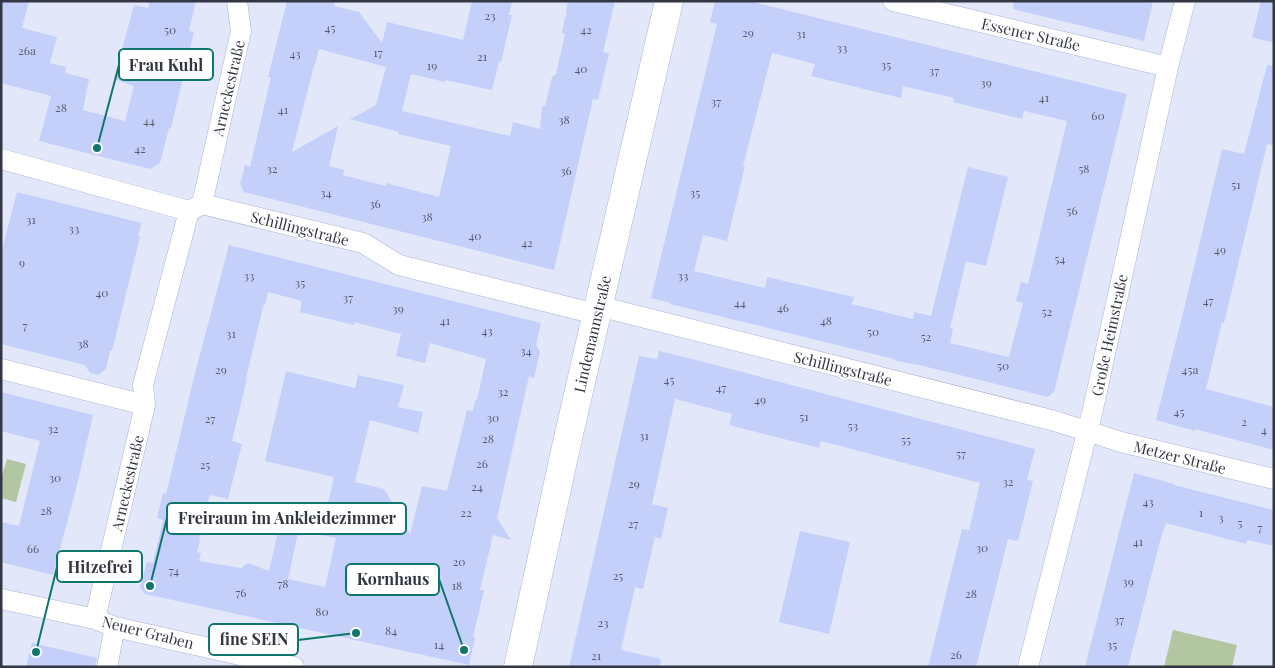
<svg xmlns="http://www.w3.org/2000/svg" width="1275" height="668" viewBox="0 0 1275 668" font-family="'Playfair Display',serif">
  <rect width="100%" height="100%" fill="#e2e7fa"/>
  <!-- green -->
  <path fill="#b1c6a1" d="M 7,459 L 26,464 L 16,502 L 1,498 L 1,480 Z
    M 1173,630 L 1237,645 L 1232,667 L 1164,667 Z"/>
  <!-- building -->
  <path fill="#c4d0fa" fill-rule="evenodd" d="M 1,1 L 29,1 L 22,28 L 57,37 L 50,63 L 66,67 L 65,73 L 89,79 L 83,110 L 125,121 L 134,86 L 114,79 L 134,5 L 148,8 L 150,1 L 196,1 L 189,31 L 194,32 L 171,128 L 169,128 L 160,163 L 150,169 L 39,141 L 51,96 L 1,83 Z
    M 287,1 L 335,1 L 334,6 L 359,12 L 382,43 L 387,22 L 463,40 L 472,1 L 512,1 L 509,15 L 512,15 L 501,62 L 499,61 L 492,90 L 445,80 L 445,82 L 411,74 L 402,111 L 510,136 L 513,122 L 540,129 L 542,107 L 545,106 L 552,77 L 556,74 L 565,34 L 562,33 L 565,17 L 567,16 L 566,13 L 568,1 L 615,1 L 603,52 L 609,53 L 598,100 L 593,99 L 554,270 L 244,192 L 240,184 L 245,165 L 250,167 L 271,77 L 268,77 ZM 319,49 L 386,67 L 376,105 L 350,119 L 399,132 L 398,134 L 451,146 L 439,197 L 386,183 L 385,186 L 343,175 L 344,170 L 329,166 L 338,126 L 292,152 L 314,65 L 315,65 Z
    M 715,1 L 749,1 L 1127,94 L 1054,392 L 1048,397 L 919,365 L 897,361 L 894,359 L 670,304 L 671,303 L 651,298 L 717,24 L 710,22 ZM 772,53 L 815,64 L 811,76 L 901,98 L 903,86 L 954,98 L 953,102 L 1022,119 L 1024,111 L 1067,121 L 1028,284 L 1021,282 L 1016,301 L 1023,303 L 1009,357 L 950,343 L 953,329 L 950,328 L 966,261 L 986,266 L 1008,177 L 968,167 L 931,316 L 914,312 L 913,319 L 852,304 L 854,297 L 767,277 L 765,288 L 694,271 L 703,235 L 727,241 L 745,166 L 743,166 Z
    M 1014,1 L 1153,1 L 1144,41 L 1013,9 Z
    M 1261,1 L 1274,1 L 1274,43 L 1252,37 Z
    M 1267,65 L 1274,66 L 1274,145 L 1267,144 L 1224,323 L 1222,322 L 1206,389 L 1274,407 L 1274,450 L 1195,429 L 1195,431 L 1156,420 L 1183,313 L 1222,149 L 1244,154 Z
    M 17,192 L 142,223 L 138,236 L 140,237 L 112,351 L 110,351 L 106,369 L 98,375 L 90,373 L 85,365 L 1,344 L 1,254 Z
    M 229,245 L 541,323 L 536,345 L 540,352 L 534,378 L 529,376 L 497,518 L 511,540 L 493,535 L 480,590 L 484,590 L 473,637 L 475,637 L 469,665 L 145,594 L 140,587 L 147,562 L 153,563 L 163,520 L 157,518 L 163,493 L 166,494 L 194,377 ZM 268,292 L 302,301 L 300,312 L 354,325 L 354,322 L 401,334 L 396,356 L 425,363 L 430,343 L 486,359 L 477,400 L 475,400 L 473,411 L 467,410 L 447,491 L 422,486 L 410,534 L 384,489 L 355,482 L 370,420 L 418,433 L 423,412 L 398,407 L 404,385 L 358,375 L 355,388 L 286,371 L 265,461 L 334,477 L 321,535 L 336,538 L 325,587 L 288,579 L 302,514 L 283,510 L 269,571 L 248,563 L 241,568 L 199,561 L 201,553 L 197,552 L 200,541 L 199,541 L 210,495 L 228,499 L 242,444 L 232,441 L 247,378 L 246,378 L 264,303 L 265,304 Z
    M 659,351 L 708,363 L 1035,449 L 1027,480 L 1033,481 L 1018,541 L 1008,539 L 976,667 L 928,667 L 962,529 L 969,530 L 980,483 L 821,441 L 819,448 L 729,425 L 732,414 L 675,399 L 652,504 L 668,508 L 661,539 L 655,537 L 643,589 L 635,587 L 621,650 L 661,659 L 660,667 L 569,667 L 639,356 L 657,359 Z
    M 1,392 L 93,415 L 76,489 L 53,575 L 1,562 L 1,522 L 19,526 L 40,441 L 1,431 Z
    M 1134,473 L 1174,484 L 1174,485 L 1274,510 L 1274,546 L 1247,540 L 1246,544 L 1166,523 L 1160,541 L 1128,667 L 1085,667 Z
    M 800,531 L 850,542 L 829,634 L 779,622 Z
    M 32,643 L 97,658 L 95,667 L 26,667 Z"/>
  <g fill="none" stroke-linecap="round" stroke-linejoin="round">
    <!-- minor casing -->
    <g stroke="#aab2d0" stroke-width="21">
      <path id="minor" d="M 893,1 L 1168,67
        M 1,159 L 189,211 L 202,204 L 363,243 L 399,265 L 596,314
        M 202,204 L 241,31 L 237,1
        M 598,306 L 1051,420 L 1087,431 L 1121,442 L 1274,479
        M 1,369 L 145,405
        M 1,599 L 95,619 L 115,627 L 294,667
        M 95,619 L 145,405 L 143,385 L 189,211
        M 107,667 L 115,627
        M 1028,667 L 1093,409 L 1168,67 L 1185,1"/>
    </g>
    <!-- secondary casing -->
    <g stroke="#aab2d0" stroke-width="29">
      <path id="secondary" d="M 518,667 L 566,447 L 669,1"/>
    </g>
    <!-- minor -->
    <use href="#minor" stroke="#fff" stroke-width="20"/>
    <!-- secondary -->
    <use href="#secondary" stroke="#fff" stroke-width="28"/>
  </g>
  <g text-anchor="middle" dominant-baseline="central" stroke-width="4.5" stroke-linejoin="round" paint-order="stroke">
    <!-- number labels -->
    <g font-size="12" fill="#575d71">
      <text x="490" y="15">23</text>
      <text x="330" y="27">45</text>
      <text x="170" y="29">50</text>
      <text x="586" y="29">42</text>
      <text x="748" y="32">29</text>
      <text x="801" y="33">31</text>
      <text x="842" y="47">33</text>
      <text x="27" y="50">26a</text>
      <text x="378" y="52">17</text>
      <text x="295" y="53">43</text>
      <text x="482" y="56">21</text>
      <text x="886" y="64">35</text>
      <text x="432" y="65">19</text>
      <text x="581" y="68">40</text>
      <text x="934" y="70">37</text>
      <text x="986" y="82">39</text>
      <text x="1044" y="97">41</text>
      <text x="716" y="101">37</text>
      <text x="61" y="107">28</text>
      <text x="283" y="109">41</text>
      <text x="1098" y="115">60</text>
      <text x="564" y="119">38</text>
      <text x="149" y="120">44</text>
      <text x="140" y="148">42</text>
      <text x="272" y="168">32</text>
      <text x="1084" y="168">58</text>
      <text x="566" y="170">36</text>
      <text x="1236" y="184">51</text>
      <text x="326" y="192">34</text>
      <text x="695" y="192">35</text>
      <text x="375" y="203">36</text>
      <text x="1072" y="210">56</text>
      <text x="427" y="216">38</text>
      <text x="31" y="219">31</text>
      <text x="74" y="228">33</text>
      <text x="475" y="235">40</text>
      <text x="527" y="242">42</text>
      <text x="1220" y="249">49</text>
      <text x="1060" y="258">54</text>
      <text x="22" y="262">9</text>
      <text x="249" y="275">33</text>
      <text x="683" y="275">33</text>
      <text x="300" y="282">35</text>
      <text x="102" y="292">40</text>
      <text x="348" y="297">37</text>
      <text x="1208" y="300">47</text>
      <text x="740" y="302">44</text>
      <text x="783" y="307">46</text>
      <text x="398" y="308">39</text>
      <text x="1047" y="311">52</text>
      <text x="445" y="320">41</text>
      <text x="826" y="320">48</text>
      <text x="25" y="325">7</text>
      <text x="487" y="330">43</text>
      <text x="873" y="331">50</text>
      <text x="231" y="333">31</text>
      <text x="926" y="336">52</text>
      <text x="83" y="343">38</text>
      <text x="526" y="350">34</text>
      <text x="1003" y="365">50</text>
      <text x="221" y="369">29</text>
      <text x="1190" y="369">45a</text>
      <text x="669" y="379">45</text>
      <text x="721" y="387">47</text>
      <text x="503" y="391">32</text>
      <text x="760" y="399">49</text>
      <text x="1179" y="411">45</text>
      <text x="804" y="416">51</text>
      <text x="493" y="417">30</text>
      <text x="210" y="418">27</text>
      <text x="1244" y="421">2</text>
      <text x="853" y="425">53</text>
      <text x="53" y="428">32</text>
      <text x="1264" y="429">4</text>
      <text x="644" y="435">31</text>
      <text x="488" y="438">28</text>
      <text x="906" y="439">55</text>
      <text x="961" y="453">57</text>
      <text x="482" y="463">26</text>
      <text x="205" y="464">25</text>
      <text x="55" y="477">30</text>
      <text x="1008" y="481">32</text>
      <text x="634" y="483">29</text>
      <text x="477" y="486">24</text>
      <text x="1148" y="501">43</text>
      <text x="46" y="510">28</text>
      <text x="466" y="512">22</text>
      <text x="1201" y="512">1</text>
      <text x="1221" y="517">3</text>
      <text x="1240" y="522">5</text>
      <text x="633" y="523">27</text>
      <text x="1260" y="527">7</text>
      <text x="1138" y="541">41</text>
      <text x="982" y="547">30</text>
      <text x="33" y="548">66</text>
      <text x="459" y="561">20</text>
      <text x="174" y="570">74</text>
      <text x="618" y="575">25</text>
      <text x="1128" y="581">39</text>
      <text x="283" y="583">78</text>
      <text x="457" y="585">18</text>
      <text x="241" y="592">76</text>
      <text x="971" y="593">28</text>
      <text x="322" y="611">80</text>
      <text x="1119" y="619">37</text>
      <text x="603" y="622">23</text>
      <text x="391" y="630">84</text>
      <text x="439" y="644">14</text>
      <text x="1112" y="644">35</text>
      <text x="956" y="654">26</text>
      <text x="596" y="655">21</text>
    </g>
    <!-- street labels -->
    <g font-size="15" fill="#333743" stroke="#fff">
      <text transform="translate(1031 34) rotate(13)">Essener Straße</text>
      <text transform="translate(228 88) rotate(-77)">Arneckestraße</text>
      <text transform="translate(300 228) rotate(14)">Schillingstraße</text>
      <text transform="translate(592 334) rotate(-77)">Lindemannstraße</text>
      <text transform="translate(1109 335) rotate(-78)">Große Heimstraße</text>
      <text transform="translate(843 368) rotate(14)">Schillingstraße</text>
      <text transform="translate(1180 457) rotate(14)">Metzer Straße</text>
      <text transform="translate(127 483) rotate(-77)">Arneckestraße</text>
      <text transform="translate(148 632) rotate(14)">Neuer Graben</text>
    </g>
  </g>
  <!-- callouts -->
  <path fill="none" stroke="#0f766e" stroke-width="2" d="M97 148L119 65M150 586L167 518M36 652L57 567M464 650L439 579M356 633L298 640"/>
  <g fill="#0f766e" stroke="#fff" stroke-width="2">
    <circle cx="97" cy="148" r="5"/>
    <circle cx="150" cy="586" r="5"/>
    <circle cx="36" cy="652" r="5"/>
    <circle cx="464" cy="650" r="5"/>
    <circle cx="356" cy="633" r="5"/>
  </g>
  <g fill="#fff" stroke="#0f766e" stroke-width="2">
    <rect x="119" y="49" width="94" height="31" rx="5"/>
    <rect x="167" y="503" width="239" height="31" rx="5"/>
    <rect x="57" y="551" width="85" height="31" rx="5"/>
    <rect x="346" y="564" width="93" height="31" rx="5"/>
    <rect x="209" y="624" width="89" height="31" rx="5"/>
  </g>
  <g font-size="16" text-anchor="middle" font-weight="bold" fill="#333743">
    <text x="166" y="71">Frau Kuhl</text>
    <text x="287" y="524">Freiraum im Ankleidezimmer</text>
    <text x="100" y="573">Hitzefrei</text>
    <text x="393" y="585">Kornhaus</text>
    <text x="254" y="645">fine SEIN</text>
  </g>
  <!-- border -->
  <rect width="1275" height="668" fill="none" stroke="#333743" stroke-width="5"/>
</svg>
